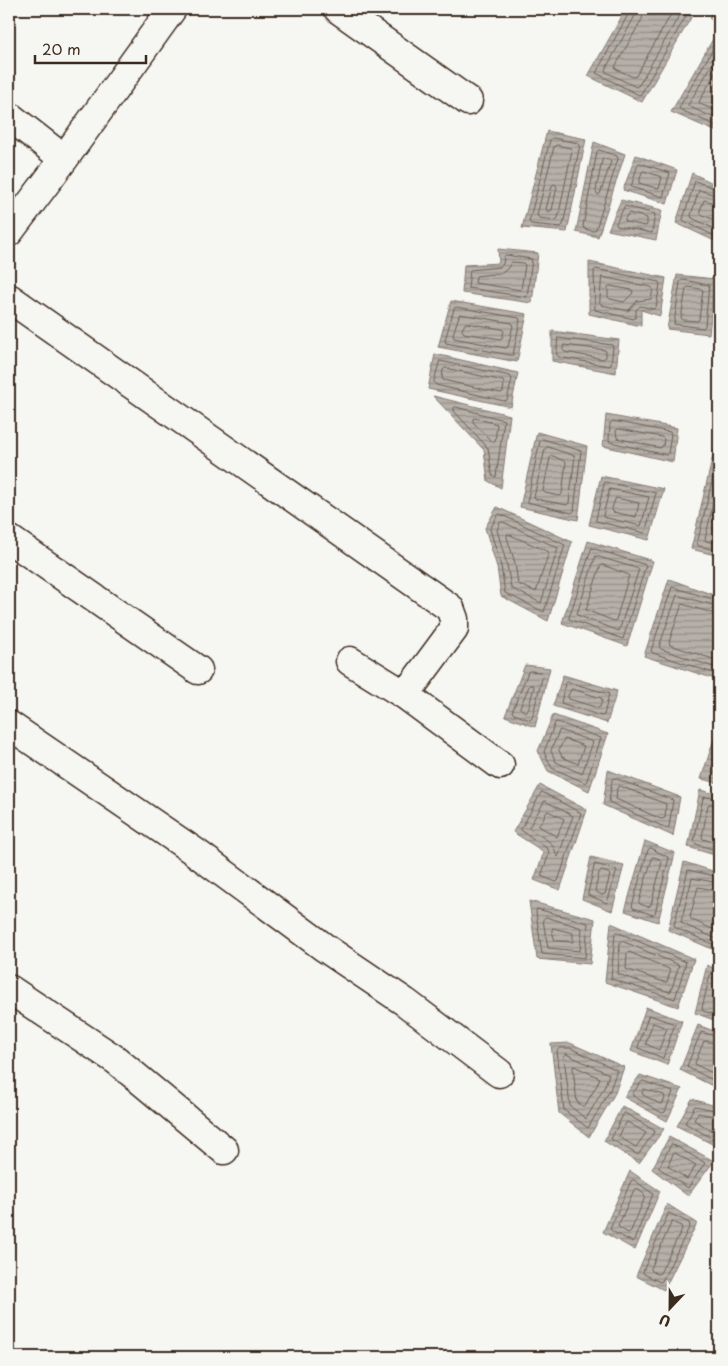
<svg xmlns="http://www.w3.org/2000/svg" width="728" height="1366" viewBox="0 0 728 1366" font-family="'Playpen Sans',sans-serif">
  <defs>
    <pattern id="water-rules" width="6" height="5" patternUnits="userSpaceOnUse" patternTransform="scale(1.25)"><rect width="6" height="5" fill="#b6b0a9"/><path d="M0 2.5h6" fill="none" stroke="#958f89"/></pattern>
  </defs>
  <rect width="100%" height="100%" fill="#f6f6f2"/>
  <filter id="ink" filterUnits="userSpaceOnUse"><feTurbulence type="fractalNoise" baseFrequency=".02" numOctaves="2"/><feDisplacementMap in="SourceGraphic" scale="10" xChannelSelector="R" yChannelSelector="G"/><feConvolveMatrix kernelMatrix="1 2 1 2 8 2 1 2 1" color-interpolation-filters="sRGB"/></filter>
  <g filter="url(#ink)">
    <!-- water -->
    <path fill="url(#water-rules)" stroke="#857a71" d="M 626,9 L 696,9 L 642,102 L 588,76 Z
      M 713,9 L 719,9 L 719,24 L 709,18 Z
      M 713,39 L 719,42 L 719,128 L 717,132 L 671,112 Z
      M 547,131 L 586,139 L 567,232 L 522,228 Z
      M 594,142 L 625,154 L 598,237 L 576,232 Z
      M 636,155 L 677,170 L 667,204 L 623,190 Z
      M 692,173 L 719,186 L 719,243 L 676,223 Z
      M 621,200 L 662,210 L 656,240 L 608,230 Z
      M 498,249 L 538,253 L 532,303 L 462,293 L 464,265 L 499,263 Z
      M 589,262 L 666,278 L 660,316 L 641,310 L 641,326 L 589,314 Z
      M 677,275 L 715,279 L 709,334 L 667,329 Z
      M 451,301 L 527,314 L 517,362 L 438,347 Z
      M 552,331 L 619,340 L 616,373 L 552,361 Z
      M 435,354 L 518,373 L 511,407 L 428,389 Z
      M 433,396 L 510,415 L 501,488 L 488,481 L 484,450 Z
      M 606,415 L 677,428 L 673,462 L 603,446 Z
      M 537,432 L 587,446 L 578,520 L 520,507 Z
      M 716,443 L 719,444 L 719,556 L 691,549 Z
      M 601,476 L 664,489 L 649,540 L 589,525 Z
      M 497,507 L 572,542 L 548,621 L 501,596 L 497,567 L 485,528 Z
      M 588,541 L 653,561 L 627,646 L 562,623 Z
      M 669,579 L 719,597 L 718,680 L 644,656 Z
      M 525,665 L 550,668 L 535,727 L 505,716 Z
      M 563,675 L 617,691 L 607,723 L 553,706 Z
      M 553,715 L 608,734 L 589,791 L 548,771 L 538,751 Z
      M 716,733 L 719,733 L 719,783 L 701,779 Z
      M 608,770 L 680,797 L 673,836 L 603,805 Z
      M 540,785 L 587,810 L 560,890 L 534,880 L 544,852 L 513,832 Z
      M 700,790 L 719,795 L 719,850 L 718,856 L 688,847 Z
      M 645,841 L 675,853 L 658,922 L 625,911 Z
      M 591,857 L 624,865 L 612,911 L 582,899 Z
      M 684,862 L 719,873 L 719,952 L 668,930 Z
      M 529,901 L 595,919 L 590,964 L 537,959 Z
      M 611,923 L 694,959 L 678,1007 L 605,982 Z
      M 707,965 L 719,971 L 719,1022 L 695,1013 Z
      M 646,1007 L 682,1021 L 667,1065 L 631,1051 Z
      M 698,1025 L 719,1033 L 719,1089 L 680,1070 Z
      M 570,1043 L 624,1067 L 615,1093 L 589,1137 L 559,1113 L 551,1044 Z
      M 640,1075 L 682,1089 L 667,1121 L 624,1097 Z
      M 692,1099 L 719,1107 L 719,1142 L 716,1146 L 677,1126 Z
      M 622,1106 L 664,1129 L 639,1163 L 604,1141 Z
      M 669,1137 L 714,1161 L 688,1196 L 652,1169 Z
      M 630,1171 L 660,1191 L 635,1250 L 603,1232 Z
      M 667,1204 L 697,1223 L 664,1290 L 636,1276 Z"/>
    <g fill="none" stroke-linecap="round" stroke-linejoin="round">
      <!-- shore -->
      <path stroke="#6c6056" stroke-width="1" d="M 630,9 L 629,13 L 596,73 L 639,95 L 641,94 L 690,9
        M 636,9 L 635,16 L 605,70 L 606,72 L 636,87 L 639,85 L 683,9
        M 644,9 L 642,19 L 615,67 L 616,69 L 633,77 L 636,76 L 674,9
        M 719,46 L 714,47 L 679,108 L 681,110 L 719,127
        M 719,53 L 688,105 L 690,107 L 719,120
        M 719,66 L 699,102 L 700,104 L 719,112
        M 553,138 L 578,143 L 580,145 L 563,225 L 561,227 L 531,224 L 529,222 L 550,140 Z
        M 557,145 L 570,148 L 572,150 L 558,218 L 556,220 L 539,218 L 537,215 L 554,147 Z
        M 599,150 L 617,156 L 618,159 L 596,229 L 593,231 L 584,229 L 583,226 L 597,152 Z
        M 603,158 L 609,160 L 611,162 L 600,194 L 598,195 L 596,192 Z
        M 640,163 L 670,173 L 663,197 L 631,187 L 638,164 Z
        M 644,171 L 662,177 L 659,189 L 639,183 L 642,172 Z
        M 555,184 L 557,187 L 552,210 L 548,212 L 546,209 L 552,186 Z
        M 719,190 L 695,181 L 683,219 L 684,221 L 719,238
        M 719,196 L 699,190 L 691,215 L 692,218 L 719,231
        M 719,204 L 704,200 L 700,211 L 701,214 L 719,222
        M 625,206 L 655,214 L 652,233 L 617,226 L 616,224 Z
        M 629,213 L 647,218 L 647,225 L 645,226 L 626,222 L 625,219 Z
        M 506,255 L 532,259 L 527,297 L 468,288 L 470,270 L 500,267 L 503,264 L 504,257 Z
        M 512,262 L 523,263 L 525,265 L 521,290 L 475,283 L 476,276 L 502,273 L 507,269 Z
        M 596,269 L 659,282 L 660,284 L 656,307 L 654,309 L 640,306 L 636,310 L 636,317 L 634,319 L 595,310 L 594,271 Z
        M 602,277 L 651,287 L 653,289 L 651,299 L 637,301 L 628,311 L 602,305 L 600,303 Z
        M 683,280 L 709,285 L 705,326 L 703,328 L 674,324 L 680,282 Z
        M 610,286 L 632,290 L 633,293 L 624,302 L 610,299 L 608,297 L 608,288 Z
        M 688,287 L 701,289 L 703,290 L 699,319 L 698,321 L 683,320 L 681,318 L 686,289 Z
        M 456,307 L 519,318 L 520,320 L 513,355 L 510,355 L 446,343 L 445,340 L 454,309 Z
        M 460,314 L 512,323 L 513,325 L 508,347 L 505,348 L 454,338 L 453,335 Z
        M 466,323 L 502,329 L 504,331 L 502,338 L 500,339 L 464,333 L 462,330 Z
        M 558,338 L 612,345 L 613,347 L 611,365 L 609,366 L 559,357 L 557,355 Z
        M 564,345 L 605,350 L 606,352 L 606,357 L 603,359 L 565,352 L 563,350 Z
        M 440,361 L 510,376 L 512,379 L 507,400 L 504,401 L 436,385 L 434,382 Z
        M 446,368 L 503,381 L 504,383 L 503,392 L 500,393 L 443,380 L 442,378 L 443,370 Z
        M 456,407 L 504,420 L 496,477 L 492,475 L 488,448 L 454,411 L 454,408 Z
        M 475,418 L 497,424 L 495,442 L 492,442 L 473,422 L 473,419 Z
        M 613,421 L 670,432 L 671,434 L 668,454 L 666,455 L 610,442 L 609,440 L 610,424 Z
        M 619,429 L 662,437 L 664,439 L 663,446 L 660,448 L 617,438 L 616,431 Z
        M 543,439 L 581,451 L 574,511 L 572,513 L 527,502 L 540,441 Z
        M 548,447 L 575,456 L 569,503 L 567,505 L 536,499 L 534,497 L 545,449 Z
        M 719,452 L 697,544 L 699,546 L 719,551
        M 553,456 L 566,462 L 562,494 L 560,496 L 545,493 L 543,491 L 550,458 Z
        M 719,479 L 705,539 L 706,541 L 719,544
        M 605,482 L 656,493 L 645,533 L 596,521 Z
        M 610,489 L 649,497 L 641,526 L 603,517 Z
        M 616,498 L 639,503 L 636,517 L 613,512 L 612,509 Z
        M 500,514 L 565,545 L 544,612 L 505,593 L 501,566 L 490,529 L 498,515 Z
        M 503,522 L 558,548 L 541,603 L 511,588 L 507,565 L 497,530 L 500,523 Z
        M 508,534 L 549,552 L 536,592 L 518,584 L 515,563 L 507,537 Z
        M 592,548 L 646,565 L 623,639 L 569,619 Z
        M 596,556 L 639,569 L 619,631 L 577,615 Z
        M 603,565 L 629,575 L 616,620 L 614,621 L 586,610 L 600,567 Z
        M 719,601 L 672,587 L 651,651 L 653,653 L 719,675
        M 719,607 L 677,595 L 659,647 L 661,649 L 719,669
        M 719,615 L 682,604 L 669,642 L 670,645 L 719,661
        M 530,671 L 541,672 L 543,674 L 532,718 L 530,720 L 514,714 L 512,712 L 528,672 Z
        M 568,682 L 609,694 L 604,715 L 601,716 L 561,703 L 565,683 Z
        M 530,685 L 533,685 L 534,687 L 528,710 L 525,712 L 520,708 Z
        M 572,689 L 601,698 L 602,700 L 600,707 L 598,708 L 569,699 L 568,696 Z
        M 557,722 L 601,738 L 586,783 L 552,768 L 544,752 L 555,723 Z
        M 560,730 L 593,742 L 582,774 L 556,762 L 551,751 Z
        M 565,739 L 584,746 L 578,764 L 562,757 L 559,750 Z
        M 614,778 L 673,800 L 669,827 L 666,828 L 609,802 L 612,780 Z
        M 620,786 L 666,804 L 665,818 L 661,819 L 616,799 L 617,788 Z
        M 542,792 L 581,813 L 558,881 L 556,882 L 541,876 L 549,854 L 548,849 L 521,830 Z
        M 719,799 L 706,797 L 703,798 L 694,841 L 696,844 L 719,851
        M 545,801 L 573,816 L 558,857 L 556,855 C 555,840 539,837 529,828 Z
        M 719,805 L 710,804 L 708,805 L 702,837 L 703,839 L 719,844
        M 548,811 L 564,819 L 557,837 L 539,826 Z
        M 651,848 L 669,858 L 655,913 L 653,915 L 633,908 L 632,906 L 648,850 Z
        M 653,857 L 660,859 L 662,862 L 651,905 L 648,907 L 640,904 L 639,902 Z
        M 595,864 L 617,870 L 607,903 L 588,895 Z
        M 602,871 L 608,873 L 610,875 L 605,894 L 602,895 L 595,891 L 599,873 Z
        M 719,877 L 688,870 L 674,925 L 676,928 L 719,947
        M 719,883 L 692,878 L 681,922 L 683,924 L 719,940
        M 719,891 L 698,887 L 690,917 L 692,920 L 719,932
        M 537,909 L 588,923 L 585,958 L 542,954 L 536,912 Z
        M 546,917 L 582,928 L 580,951 L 548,948 L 543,920 Z
        M 553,928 L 573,933 L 573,942 L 555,941 L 552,931 Z
        M 617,932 L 686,962 L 675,999 L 611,979 L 615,934 Z
        M 622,941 L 679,965 L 671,991 L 669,992 L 618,974 L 620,943 Z
        M 629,952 L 669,969 L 670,972 L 667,982 L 664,982 L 626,969 L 627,954 Z
        M 719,975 L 712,973 L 710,975 L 702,1008 L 703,1011 L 719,1016
        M 649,1015 L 675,1024 L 663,1058 L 638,1048 Z
        M 653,1023 L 667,1028 L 659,1050 L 646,1044 Z
        M 719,1037 L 701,1032 L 687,1066 L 689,1068 L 719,1083
        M 719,1044 L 704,1041 L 695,1063 L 696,1065 L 719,1076
        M 560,1048 L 570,1048 L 617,1070 L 610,1090 L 588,1128 L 564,1110 L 557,1051 Z
        M 566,1054 L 609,1074 L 604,1088 L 586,1119 L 570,1106 L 564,1057 Z
        M 574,1066 L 600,1078 L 597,1085 L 584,1107 L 577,1102 L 573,1069 Z
        M 643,1081 L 673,1092 L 665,1112 L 662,1113 L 633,1096 L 633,1093 Z
        M 644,1089 L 664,1095 L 665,1098 L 663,1103 L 660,1104 L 643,1095 L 642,1092 Z
        M 719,1111 L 695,1106 L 685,1123 L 715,1140 L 719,1140
        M 625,1113 L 655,1131 L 638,1155 L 611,1139 L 623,1115 Z
        M 719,1117 L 698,1113 L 694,1120 L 716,1133 L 719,1134
        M 627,1122 L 646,1133 L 636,1147 L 619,1137 Z
        M 672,1144 L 705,1163 L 688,1188 L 659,1168 Z
        M 675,1153 L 696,1165 L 687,1179 L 668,1166 L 673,1154 Z
        M 634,1180 L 653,1194 L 634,1240 L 632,1242 L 612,1231 L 610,1229 L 631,1181 Z
        M 637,1189 L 644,1194 L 645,1197 L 631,1231 L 628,1233 L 620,1228 L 618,1226 L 634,1190 Z
        M 669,1213 L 689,1223 L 690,1226 L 662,1281 L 660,1282 L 644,1274 L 643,1272 Z
        M 672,1222 L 681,1226 L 682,1229 L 660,1273 L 657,1274 L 652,1271 L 651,1269 Z"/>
      <!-- street casing -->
      <g stroke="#3b2a1e" stroke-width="31">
        <path id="street" d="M 338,9 L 468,101
          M 9,116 L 64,159
          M 9,232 L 64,159 L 172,9
          M 9,298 L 450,608 L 454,619 L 454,629 L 405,695
          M 9,539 L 198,670
          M 350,661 L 405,695 L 500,765
          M 9,725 L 195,852 L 325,948 L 405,1002 L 499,1073
          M 9,989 L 116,1060 L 224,1150"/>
      </g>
      <!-- street -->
      <use href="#street" stroke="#f6f6f2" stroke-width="28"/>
    </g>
  </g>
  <!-- margin -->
  <rect width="728" height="1366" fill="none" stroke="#f6f6f2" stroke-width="30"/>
  <rect x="15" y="15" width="698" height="1336" fill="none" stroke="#3b2a1e" stroke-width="2" filter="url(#ink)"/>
  <!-- north arrow -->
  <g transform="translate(670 1308) rotate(202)" stroke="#f6f6f2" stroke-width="4" paint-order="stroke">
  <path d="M0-4L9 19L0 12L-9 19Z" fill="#3b2a1e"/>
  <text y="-8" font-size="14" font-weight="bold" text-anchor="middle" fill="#3b2a1e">U</text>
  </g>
  <!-- scale -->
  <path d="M35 55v8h111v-8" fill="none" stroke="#3b2a1e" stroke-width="2.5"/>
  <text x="42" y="55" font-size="15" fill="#3b2a1e" stroke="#f6f6f2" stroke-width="4" paint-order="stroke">20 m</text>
</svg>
